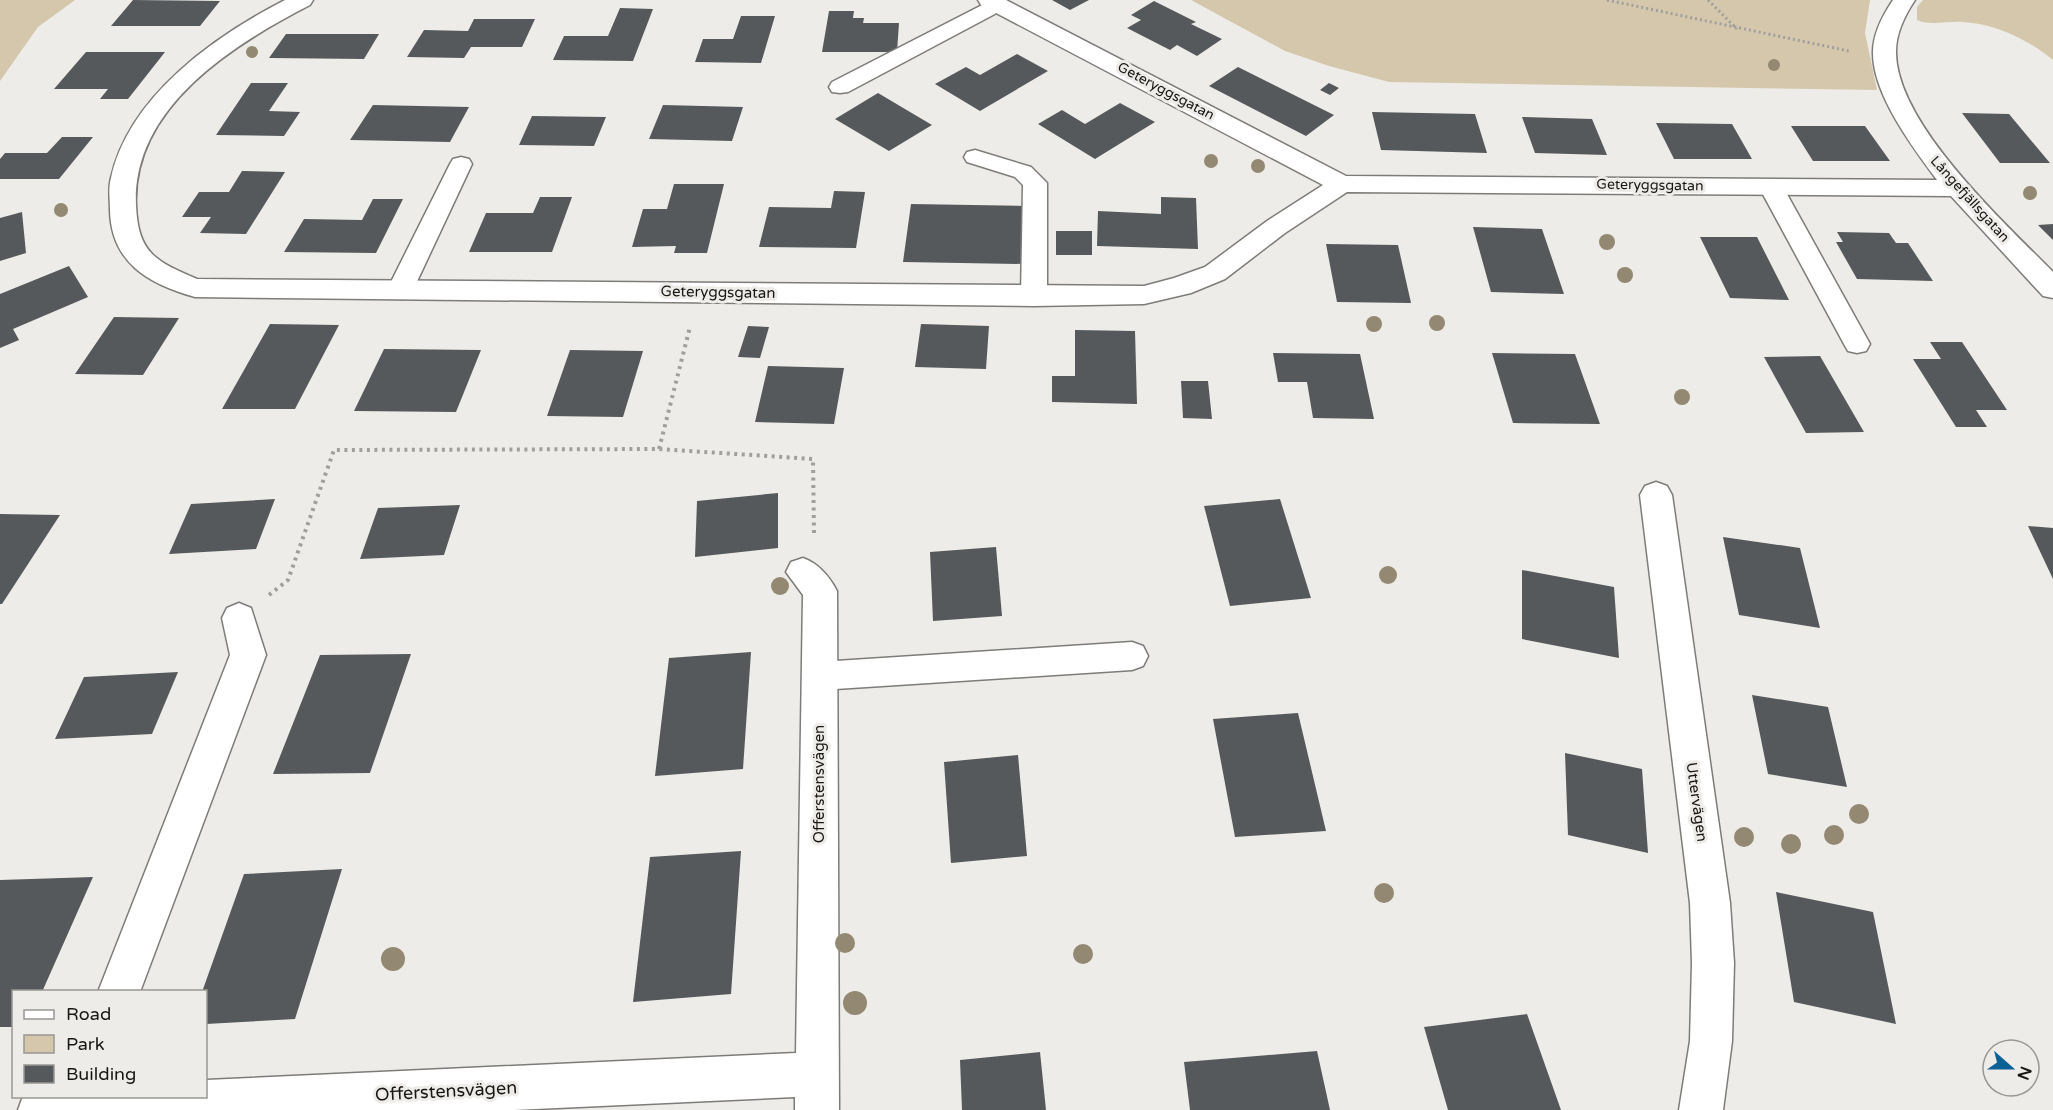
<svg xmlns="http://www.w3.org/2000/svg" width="2053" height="1110" viewBox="0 0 2053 1110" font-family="'Varela Round',sans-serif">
  <rect width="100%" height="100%" fill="#eeece8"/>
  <!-- green -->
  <path fill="#d4c7ac" d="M 0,0 L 75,0 L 38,27 L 0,81 Z
    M 1191,0 L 1870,0 L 1865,33 L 1877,90 L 1389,82 L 1329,66 L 1285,51 Z
    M 1923,0 L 2053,0 L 2053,60 C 2027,39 1996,24 1963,22 C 1948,21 1930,26 1917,20 L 1917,7 Z"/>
  <!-- building -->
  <path fill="#56595b" d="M 133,0 L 220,1 L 200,26 L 111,26 Z
    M 1052,0 L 1089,0 L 1070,10 Z
    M 1154,1 L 1196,22 L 1191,24 L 1222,39 L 1197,56 L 1177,45 L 1170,50 L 1127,28 L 1141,20 L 1131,15 Z
    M 620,8 L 653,9 L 633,61 L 553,60 L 564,36 L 608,36 Z
    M 829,11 L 854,11 L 853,18 L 864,18 L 863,23 L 899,23 L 897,52 L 822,52 Z
    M 741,16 L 775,16 L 761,63 L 695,62 L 703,39 L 733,39 Z
    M 474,19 L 535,19 L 522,47 L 471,47 L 464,58 L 407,57 L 424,30 L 468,31 Z
    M 286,34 L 379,34 L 364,59 L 269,58 Z
    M 86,52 L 165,52 L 128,99 L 100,99 L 108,89 L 54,89 Z
    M 1017,54 L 1048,71 L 980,111 L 935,84 L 966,67 L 980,75 Z
    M 1238,67 L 1334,115 L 1306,136 L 1209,86 Z
    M 251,83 L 288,83 L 269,111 L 300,112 L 284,136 L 216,135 Z
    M 1329,83 L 1339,88 L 1330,95 L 1320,90 Z
    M 878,93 L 932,125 L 889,151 L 835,119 Z
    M 1120,103 L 1155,122 L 1095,159 L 1038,124 L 1062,110 L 1085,124 Z
    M 373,105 L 469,107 L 450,142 L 350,140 Z
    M 663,105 L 743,107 L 732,141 L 649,139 Z
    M 1372,112 L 1475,114 L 1487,153 L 1381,150 Z
    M 1962,113 L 2009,114 L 2050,163 L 2000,163 Z
    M 532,116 L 606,117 L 594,146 L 519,145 Z
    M 1522,117 L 1592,119 L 1607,155 L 1535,153 Z
    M 1656,123 L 1732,124 L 1752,159 L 1674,159 Z
    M 1791,126 L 1865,126 L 1890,161 L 1813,161 Z
    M 62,137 L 93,137 L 59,179 L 0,179 L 0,159 L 5,153 L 47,153 Z
    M 242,171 L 285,172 L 246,234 L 200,233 L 211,217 L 182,217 L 199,192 L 229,192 Z
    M 674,184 L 724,184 L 707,253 L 674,253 L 676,246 L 632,247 L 643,209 L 667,209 Z
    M 834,191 L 865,192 L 856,248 L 759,247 L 769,207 L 831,208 Z
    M 540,197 L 572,197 L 552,252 L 469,252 L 486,213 L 533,213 Z
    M 1161,197 L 1196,198 L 1198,249 L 1097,246 L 1098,211 L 1161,214 Z
    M 373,199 L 403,199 L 376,253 L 284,252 L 304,219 L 362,220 Z
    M 911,204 L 1027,206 L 1024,264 L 903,262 Z
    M 22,212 L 26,253 L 0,261 L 0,218 Z
    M 2053,224 L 2053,240 L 2038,225 Z
    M 1473,227 L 1542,229 L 1564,294 L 1491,292 Z
    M 1056,231 L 1092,231 L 1092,255 L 1056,255 Z
    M 1837,232 L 1889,233 L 1896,243 L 1908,243 L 1933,281 L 1857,279 L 1836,242 L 1843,242 Z
    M 1700,237 L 1757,237 L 1789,300 L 1730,298 Z
    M 1326,244 L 1398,245 L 1411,303 L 1337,302 Z
    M 69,266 L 88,297 L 13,329 L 19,340 L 0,348 L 0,294 Z
    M 114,317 L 179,318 L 143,375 L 75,374 Z
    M 270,324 L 339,325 L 295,409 L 222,409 Z
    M 921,324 L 989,326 L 986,369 L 915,367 Z
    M 748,326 L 769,327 L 760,358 L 738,357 Z
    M 1075,330 L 1135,331 L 1137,404 L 1052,402 L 1052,376 L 1075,376 Z
    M 1930,342 L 1962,342 L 2007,410 L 1976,410 L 1987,427 L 1956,427 L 1913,359 L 1941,359 Z
    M 384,349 L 481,350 L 456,412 L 354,411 Z
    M 570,350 L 643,351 L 623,417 L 547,416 Z
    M 1273,353 L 1360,354 L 1374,419 L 1313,418 L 1307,382 L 1278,382 Z
    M 1492,353 L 1575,354 L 1600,424 L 1513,423 Z
    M 1820,356 L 1864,432 L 1806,433 L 1764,357 Z
    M 768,366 L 844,368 L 834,424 L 755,422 Z
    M 1181,381 L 1208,381 L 1212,419 L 1183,418 Z
    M 778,493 L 778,548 L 695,557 L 697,501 Z
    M 275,499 L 256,549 L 169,554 L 191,504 Z
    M 1280,499 L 1311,598 L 1230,606 L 1204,506 Z
    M 460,505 L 444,555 L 360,559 L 378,508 Z
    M 0,514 L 60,515 L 2,604 L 0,604 Z
    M 2028,526 L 2053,528 L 2053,579 Z
    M 1723,537 L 1800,548 L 1820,628 L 1739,615 Z
    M 996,547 L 1002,616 L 933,621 L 930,552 Z
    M 1522,570 L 1614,587 L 1619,658 L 1522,639 Z
    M 751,652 L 743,769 L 655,776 L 669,658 Z
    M 411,654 L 370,773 L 273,774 L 320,655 Z
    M 178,672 L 152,734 L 55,739 L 84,677 Z
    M 1752,695 L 1828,707 L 1847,787 L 1768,774 Z
    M 1298,713 L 1326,831 L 1235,837 L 1213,719 Z
    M 1565,753 L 1642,769 L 1648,853 L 1568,835 Z
    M 1018,755 L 1027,856 L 951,863 L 944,762 Z
    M 741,851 L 731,994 L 633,1002 L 650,857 Z
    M 342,869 L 295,1019 L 206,1024 L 206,992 L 202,992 L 244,874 Z
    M 93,877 L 42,992 L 14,992 L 14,1027 L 0,1027 L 0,880 Z
    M 1776,892 L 1873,912 L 1896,1024 L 1794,1002 Z
    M 1527,1014 L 1561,1110 L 1448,1110 L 1424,1027 Z
    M 1317,1051 L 1330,1110 L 1190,1110 L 1184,1062 Z
    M 1040,1052 L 1046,1110 L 962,1110 L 960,1060 Z"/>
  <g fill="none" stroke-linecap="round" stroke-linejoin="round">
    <!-- lane casing -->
    <g stroke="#7e7c79" stroke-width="3">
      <path id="lane" d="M 992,0 L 1006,0 L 1009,4 L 1006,8 L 848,92 L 840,93 L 832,92 L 829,87 L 832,82 Z
        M 975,150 L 1031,167 L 1047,183 L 1047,296 L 1043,302 L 1034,305 L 1025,302 L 1021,296 L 1023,185 L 1015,177 L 967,162 L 964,157 L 967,152 Z
        M 461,157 L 469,159 L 472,164 L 413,290 L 409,296 L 400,299 L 391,296 L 387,290 L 450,164 L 453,159 Z
        M 1771,180 L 1779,182 L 1783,187 L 1870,344 L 1866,351 L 1857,353 L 1848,351 L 1844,344 L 1759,187 L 1763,182 Z
        M 1132,642 L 1143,646 L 1148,656 L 1143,666 L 1132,670 L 820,690 L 809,686 L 804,676 L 809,666 L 820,662 Z"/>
    </g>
    <!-- street casing -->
    <g stroke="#7e7c79" stroke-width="3">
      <path id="street" d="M 285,0 L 313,0 L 310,5 C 234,44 132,107 136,205 C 138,253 155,261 197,279 L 1144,286 L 1174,278 L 1205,267 L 1267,221 L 1323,185 L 981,5 L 978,0 L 1006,0 L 1346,176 L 1937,180 C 1913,148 1872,93 1873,52 C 1873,33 1883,15 1893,0 L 1915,0 C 1905,15 1896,33 1896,51 C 1895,123 2005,223 2053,272 L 2053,298 L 2043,296 L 1951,196 L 1347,192 L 1285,233 L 1225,279 L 1191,293 L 1144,304 L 1034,306 L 195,297 C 149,284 111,263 110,210 C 110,200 108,188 111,178 C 129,96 215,36 285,0 Z
        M 1656,482 L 1667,486 L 1672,495 L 1730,903 L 1734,963 L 1732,1041 L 1723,1110 L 1679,1110 L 1690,1041 L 1692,963 L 1690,903 L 1640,495 L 1645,486 Z
        M 803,558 C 819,564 829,576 837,591 L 839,1110 L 795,1110 L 795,1097 L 514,1110 L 18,1110 L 23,1096 L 206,1096 L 206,1080 L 796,1053 L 803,595 L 786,572 L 791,562 Z
        M 239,603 L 251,608 L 266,655 L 140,992 L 98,992 L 230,655 L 222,618 L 227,608 Z"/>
    </g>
    <!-- path-far1 -->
    <path stroke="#a09f9c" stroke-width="3" stroke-dasharray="2 3" stroke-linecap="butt" d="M 1607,0 L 1849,51
      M 1708,0 L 1737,29"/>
    <!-- path -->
    <path stroke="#a09f9c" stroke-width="4" stroke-dasharray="3 4.5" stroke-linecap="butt" d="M 659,449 L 690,327
      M 269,595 L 288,580 L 334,450 L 659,449 L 813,459 L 814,534"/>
    <!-- lane -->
    <use href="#lane" fill="#fff" fill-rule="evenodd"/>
    <!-- street -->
    <use href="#street" fill="#fff" fill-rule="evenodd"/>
  </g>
  <!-- trees -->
  <g fill="#938871">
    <circle cx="252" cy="52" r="6"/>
    <circle cx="1774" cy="65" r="6"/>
    <circle cx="1211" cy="161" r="7"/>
    <circle cx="1258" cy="166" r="7"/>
    <circle cx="2030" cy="193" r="7"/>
    <circle cx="61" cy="210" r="7"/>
    <circle cx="1607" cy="242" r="8"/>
    <circle cx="1625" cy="275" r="8"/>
    <circle cx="1437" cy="323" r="8"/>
    <circle cx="1374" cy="324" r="8"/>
    <circle cx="1682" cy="397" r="8"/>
    <circle cx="1388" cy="575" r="9"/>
    <circle cx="780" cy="586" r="9"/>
    <circle cx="1859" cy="814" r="10"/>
    <circle cx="1834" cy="835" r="10"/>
    <circle cx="1744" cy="837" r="10"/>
    <circle cx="1791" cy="844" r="10"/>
    <circle cx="1384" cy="893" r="10"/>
    <circle cx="845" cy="943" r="10"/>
    <circle cx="1083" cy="954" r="10"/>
    <circle cx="393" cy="959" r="12"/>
    <circle cx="855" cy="1003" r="12"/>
  </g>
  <g text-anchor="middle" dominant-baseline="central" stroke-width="6" stroke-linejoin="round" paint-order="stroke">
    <!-- far-street labels -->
    <g font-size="14" fill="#181716" stroke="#eeece8">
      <text transform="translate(1166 91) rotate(28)">Geteryggsgatan</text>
      <text transform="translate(1650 185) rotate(1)">Geteryggsgatan</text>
      <text transform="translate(1970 199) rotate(48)">Långefjällsgatan</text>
    </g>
    <!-- street labels -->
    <g font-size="15" fill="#181716" stroke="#eeece8">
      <text transform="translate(718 292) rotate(1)">Geteryggsgatan</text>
      <text transform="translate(819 784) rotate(-90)">Offerstensvägen</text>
      <text transform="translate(1697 802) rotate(82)">Uttervägen</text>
    </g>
    <!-- near-street labels -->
    <g font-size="18" fill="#181716" stroke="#eeece8">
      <text transform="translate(446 1091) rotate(-3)">Offerstensvägen</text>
    </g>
  </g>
  <!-- legend -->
  <rect x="12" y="990" width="195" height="108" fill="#eeece8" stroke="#989794" stroke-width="1.5"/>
  <rect x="24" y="1010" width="30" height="9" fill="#ffffff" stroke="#989794" stroke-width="1.5"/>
  <text x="66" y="1020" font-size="18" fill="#181716">Road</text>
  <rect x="24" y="1035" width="30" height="18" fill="#d4c7ac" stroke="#989794" stroke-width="1.5"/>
  <text x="66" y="1050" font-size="18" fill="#181716">Park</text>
  <rect x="24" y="1065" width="30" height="18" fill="#56595b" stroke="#989794" stroke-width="1.5"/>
  <text x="66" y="1080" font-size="18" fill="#181716">Building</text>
  <!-- north arrow -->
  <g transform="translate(2011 1068) rotate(111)"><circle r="28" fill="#eeece8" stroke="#989794" stroke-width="1.5"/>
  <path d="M0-4.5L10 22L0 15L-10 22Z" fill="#0b6193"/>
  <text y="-9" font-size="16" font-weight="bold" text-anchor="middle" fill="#181716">N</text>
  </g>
</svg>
